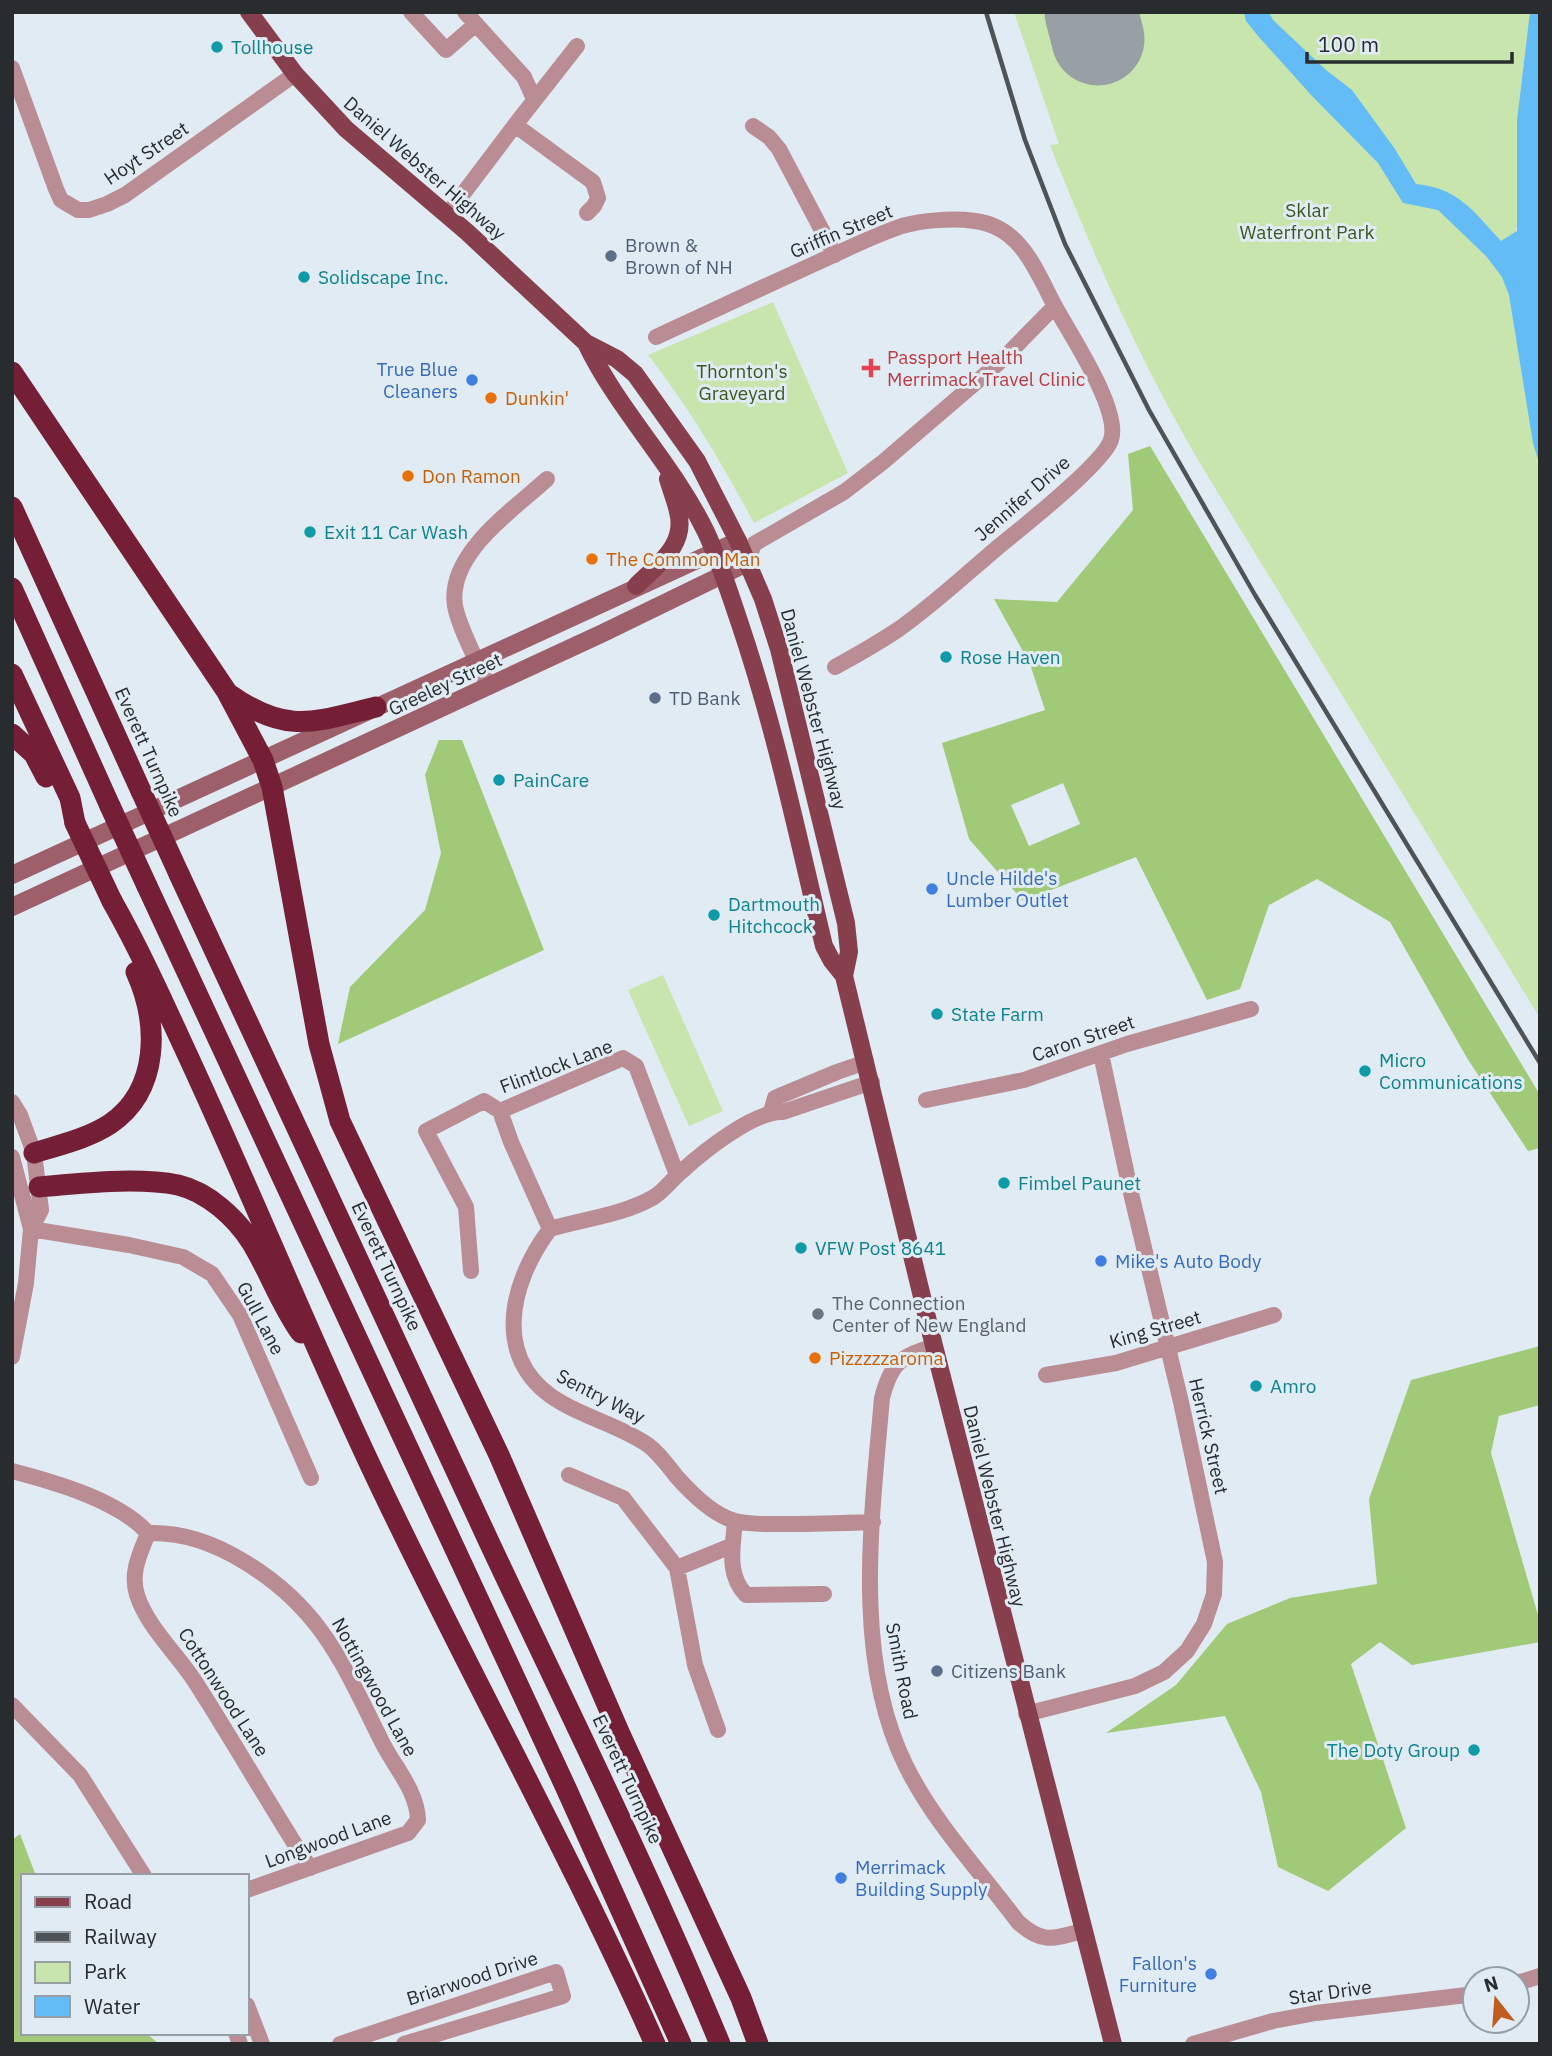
<svg xmlns="http://www.w3.org/2000/svg" width="1552" height="2056" viewBox="0 0 1552 2056" font-family="'IBM Plex Sans',sans-serif">
  <rect width="100%" height="100%" fill="#e1ebf3"/>
  <!-- green -->
  <path fill="#c7e5ac" d="M 1014,12 L 1540,12 L 1516,233 L 1540,486 L 1540,1018 L 1201,465 C 1140,361 1094,257 1050,145 L 1059,144 Z
    M 773,302 L 848,473 L 754,523 C 723,465 689,407 648,355 Z
    M 663,975 L 723,1111 L 689,1126 L 628,990 Z"/>
  <!-- forest -->
  <path fill="#a0ca77" fill-rule="evenodd" d="M 1150,446 L 1540,1095 L 1540,1148 L 1528,1151 L 1467,1058 L 1390,922 L 1317,879 L 1269,905 L 1240,989 L 1207,1000 L 1136,857 L 1023,901 L 969,839 L 942,743 L 1045,710 L 1030,664 L 994,599 L 1057,602 L 1133,510 L 1128,454 ZM 1063,783 L 1080,824 L 1029,846 L 1011,805 Z
    M 439,740 L 462,740 L 544,950 L 338,1044 L 350,987 L 425,910 L 441,853 L 425,775 Z
    M 1540,1346 L 1540,1405 L 1499,1416 L 1491,1453 L 1540,1622 L 1540,1642 L 1412,1665 L 1380,1642 L 1351,1664 L 1406,1828 L 1328,1891 L 1278,1867 L 1261,1792 L 1225,1716 L 1106,1733 L 1176,1685 L 1227,1624 L 1290,1598 L 1377,1584 L 1369,1499 L 1411,1380 Z
    M 20,1834 L 36,1876 L 23,1876 L 23,2033 L 146,2033 L 159,2044 L 12,2044 L 12,1840 Z"/>
  <!-- water -->
  <path fill="#64bcf6" d="M 1244,12 L 1269,12 L 1273,20 L 1326,70 L 1352,90 L 1395,149 L 1416,184 C 1459,188 1474,212 1501,241 L 1517,231 L 1517,121 L 1530,12 L 1540,12 L 1540,466 L 1533,443 L 1509,295 L 1502,277 L 1486,256 L 1438,210 L 1403,203 L 1378,163 L 1312,96 L 1258,36 L 1246,21 Z"/>
  <g fill="none" stroke-linecap="round" stroke-linejoin="round">
    <!-- runway -->
    <path stroke="#989fa5" stroke-width="93" d="M 1091,12 L 1098,39"/>
    <!-- street -->
    <path stroke="#b98d93" stroke-width="16" d="M 411,12 L 446,50 L 476,24
      M 465,12 L 524,77 L 534,99
      M 12,68 L 56,189 L 61,200 L 78,210 L 89,210 L 107,204 L 125,195 L 295,74
      M 515,125 L 577,46
      M 753,126 L 769,137 L 779,149 L 835,255
      M 447,215 L 515,125 L 593,182 L 598,198 L 594,206 L 587,213
      M 656,337 C 708,313 761,288 814,264 C 843,251 872,236 902,226 C 923,220 953,218 975,221 C 1023,227 1037,274 1057,310 C 1072,337 1121,411 1111,440 C 1103,464 1020,529 997,548 C 964,576 933,605 899,629 C 878,643 857,655 835,667
      M 747,563 L 754,544 L 844,492 L 883,462 L 1002,360 L 1055,306
      M 489,687 C 479,665 459,628 455,606 C 447,554 512,511 547,479
      M 872,1082 L 783,1112 C 754,1111 704,1151 682,1171 C 672,1179 665,1190 654,1197 C 623,1215 584,1219 550,1229 C 508,1285 491,1363 562,1403 C 590,1419 622,1427 648,1445 C 659,1453 668,1466 676,1476 C 691,1493 713,1515 735,1521 C 752,1525 770,1524 788,1524 C 816,1524 845,1523 873,1522
      M 926,1100 L 1024,1080 L 1127,1044 L 1251,1009
      M 12,1102 L 20,1115 L 34,1153 L 41,1210 L 31,1229
      M 500,1111 L 623,1058 L 636,1066 L 677,1175
      M 771,1112 L 775,1098 L 837,1072 L 866,1062
      M 12,1157 L 31,1229 L 26,1283 L 12,1357
      M 31,1229 L 129,1245 L 183,1257 L 212,1274 L 240,1315 L 311,1478
      M 471,1271 L 466,1207 L 426,1131 L 484,1101 L 500,1111 L 511,1142 L 550,1229
      M 934,1346 C 900,1357 891,1363 882,1398 C 872,1515 852,1658 906,1766 C 934,1823 980,1871 1018,1922 C 1042,1944 1053,1939 1082,1931
      M 1046,1375 L 1116,1363 L 1274,1315
      M 12,1471 C 54,1482 118,1500 148,1533 C 182,1532 214,1543 243,1561 C 322,1608 344,1666 383,1744 C 396,1769 417,1791 418,1820 L 408,1833 L 247,1890
      M 569,1475 L 623,1498 L 677,1568 L 695,1665 L 718,1730
      M 735,1521 C 733,1547 726,1574 746,1595 L 824,1594
      M 148,1533 C 140,1554 130,1572 137,1595 C 147,1626 176,1653 194,1680 C 234,1742 270,1806 310,1868
      M 677,1568 L 731,1546
      M 12,1705 L 80,1775 L 144,1876
      M 1026,1714 L 1135,1686 L 1164,1672 L 1187,1651 L 1204,1624 L 1214,1594 L 1215,1562 L 1181,1402 L 1130,1189 L 1101,1054
      M 1517,1983 L 1540,1976
      M 247,2005 L 262,2044
      M 236,2033 L 240,2044
      M 340,2044 L 556,1972 L 563,1996 L 404,2044
      M 1193,2044 L 1273,2021 L 1316,2013 L 1475,1994"/>
    <!-- secondary -->
    <path stroke="#9d606a" stroke-width="18" d="M 12,875 L 738,541
      M 12,907 L 603,633 L 747,563"/>
    <!-- primary -->
    <path stroke="#883f4d" stroke-width="18" d="M 249,12 L 295,74 L 346,129 L 467,232 L 586,343 L 617,359 L 635,374 L 697,461 L 738,541 L 763,599 L 779,649 L 846,923 L 849,952 L 844,976 L 934,1346 L 1113,2044
      M 586,343 C 618,410 673,464 706,532 C 719,560 729,591 739,621 C 775,727 798,837 824,946 L 832,961 L 844,976
      M 636,586 C 657,565 687,545 678,512 C 676,501 671,490 668,479"/>
    <!-- highway -->
    <path stroke="#741f35" stroke-width="21" d="M 12,372 L 227,692 L 263,760 L 272,787 L 319,1044 L 340,1121 L 499,1455 L 619,1732 L 741,1998 L 758,2044
      M 12,507 L 141,791
      M 12,588 L 110,806
      M 12,674 L 70,798 L 75,823
      M 229,694 C 287,735 313,722 376,707
      M 12,734 L 34,754 L 46,777
      M 179,874 C 284,1097 385,1321 490,1544 C 568,1710 650,1874 720,2044
      M 147,886 L 566,1788 L 681,2044
      M 112,901 C 138,947 160,995 182,1043 C 246,1180 302,1319 366,1456 C 458,1654 566,1844 655,2044
      M 34,1153 C 59,1145 87,1139 110,1124 C 160,1090 159,1023 136,972
      M 39,1187 C 80,1183 138,1177 178,1185 C 208,1192 236,1218 252,1243 C 270,1273 281,1305 301,1333"/>
    <!-- rail -->
    <path stroke="#4e5357" stroke-width="4.5" d="M 986,12 L 1025,140 L 1065,244 L 1149,410 L 1255,595 L 1540,1063"/>
    <!-- highway-bridge -->
    <path stroke="#741f35" stroke-width="21" d="M 141,791 L 179,874
      M 110,806 L 147,886
      M 75,823 L 112,901"/>
  </g>
  <!-- markers -->
  <g fill="#0f9aa8" stroke="#e1ebf3" stroke-width="2.5">
    <circle cx="217" cy="47" r="7"/>
    <circle cx="304" cy="277" r="7"/>
    <circle cx="310" cy="532" r="7"/>
    <circle cx="946" cy="657" r="7"/>
    <circle cx="499" cy="780" r="7"/>
    <circle cx="714" cy="915" r="7"/>
    <circle cx="937" cy="1014" r="7"/>
    <circle cx="1365" cy="1071" r="7"/>
    <circle cx="1004" cy="1183" r="7"/>
    <circle cx="801" cy="1248" r="7"/>
    <circle cx="1256" cy="1386" r="7"/>
    <circle cx="1474" cy="1750" r="7"/>
  </g>
  <g fill="#5c6f8a" stroke="#e1ebf3" stroke-width="2.5">
    <circle cx="611" cy="256" r="7"/>
    <circle cx="655" cy="698" r="7"/>
    <circle cx="937" cy="1671" r="7"/>
  </g>
  <path fill="#e0444e" stroke="#e1ebf3" stroke-width="2.5" d="M867.5 357.5h7v7h7v7h-7v7h-7v-7h-7v-7h7z"/>
  <g fill="#3f7fe0" stroke="#e1ebf3" stroke-width="2.5">
    <circle cx="472" cy="380" r="7"/>
    <circle cx="932" cy="889" r="7"/>
    <circle cx="1101" cy="1261" r="7"/>
    <circle cx="841" cy="1878" r="7"/>
    <circle cx="1211" cy="1974" r="7"/>
  </g>
  <g fill="#e8710a" stroke="#e1ebf3" stroke-width="2.5">
    <circle cx="491" cy="398" r="7"/>
    <circle cx="408" cy="476" r="7"/>
    <circle cx="592" cy="559" r="7"/>
    <circle cx="815" cy="1358" r="7"/>
  </g>
  <circle fill="#6b7280" stroke="#e1ebf3" stroke-width="2.5" cx="818" cy="1314" r="7"/>
  <g text-anchor="middle" dominant-baseline="central" stroke-width="6" stroke-linejoin="round" paint-order="stroke">
    <!-- culture labels -->
    <g font-size="19" fill="#0d838f" stroke="#e1ebf3" text-anchor="start">
      <text x="231" y="47">Tollhouse</text>
      <text x="318" y="277">Solidscape Inc.</text>
      <text x="324" y="532">Exit 11 Car Wash</text>
      <text x="960" y="657">Rose Haven</text>
      <text x="513" y="780">PainCare</text>
      <text x="728" y="904">Dartmouth<tspan x="728" dy="22">Hitchcock</tspan></text>
      <text x="951" y="1014">State Farm</text>
      <text x="1379" y="1060">Micro<tspan x="1379" dy="22">Communications</tspan></text>
      <text x="1018" y="1183">Fimbel Paunet</text>
      <text x="815" y="1248">VFW Post 8641</text>
      <text x="1270" y="1386">Amro</text>
      <text x="1460" y="1750" text-anchor="end">The Doty Group</text>
    </g>
    <!-- street labels -->
    <g font-size="19" fill="#282c2f" stroke="#e1ebf3">
      <text transform="translate(146 153) rotate(-34)">Hoyt Street</text>
      <text transform="translate(425 168) rotate(41)">Daniel Webster Highway</text>
      <text transform="translate(841 231) rotate(-23)">Griffin Street</text>
      <text transform="translate(1022 498) rotate(-41)">Jennifer Drive</text>
      <text transform="translate(445 684) rotate(-25)">Greeley Street</text>
      <text transform="translate(814 709) rotate(75)">Daniel Webster Highway</text>
      <text transform="translate(149 752) rotate(66)">Everett Turnpike</text>
      <text transform="translate(1083 1038) rotate(-19)">Caron Street</text>
      <text transform="translate(556 1066) rotate(-21)">Flintlock Lane</text>
      <text transform="translate(387 1266) rotate(65)">Everett Turnpike</text>
      <text transform="translate(261 1318) rotate(62)">Gull Lane</text>
      <text transform="translate(1155 1329) rotate(-16)">King Street</text>
      <text transform="translate(601 1396) rotate(27)">Sentry Way</text>
      <text transform="translate(1209 1436) rotate(77)">Herrick Street</text>
      <text transform="translate(995 1506) rotate(76)">Daniel Webster Highway</text>
      <text transform="translate(902 1671) rotate(79)">Smith Road</text>
      <text transform="translate(375 1687) rotate(61)">Nottingwood Lane</text>
      <text transform="translate(224 1692) rotate(57)">Cottonwood Lane</text>
      <text transform="translate(628 1779) rotate(65)">Everett Turnpike</text>
      <text transform="translate(328 1839) rotate(-20)">Longwood Lane</text>
      <text transform="translate(472 1978) rotate(-18)">Briarwood Drive</text>
      <text transform="translate(1330 1992) rotate(-8)">Star Drive</text>
    </g>
    <!-- park labels -->
    <g font-size="19" fill="#3c571f" stroke="#e1ebf3">
      <text x="1307" y="210">Sklar<tspan x="1307" dy="22">Waterfront Park</tspan></text>
      <text x="742" y="371">Thornton's<tspan x="742" dy="22">Graveyard</tspan></text>
    </g>
    <!-- service labels -->
    <g font-size="19" fill="#4e5e75" stroke="#e1ebf3" text-anchor="start">
      <text x="625" y="245">Brown &amp;<tspan x="625" dy="22">Brown of NH</tspan></text>
      <text x="669" y="698">TD Bank</text>
      <text x="951" y="1671">Citizens Bank</text>
    </g>
    <!-- health labels -->
    <g font-size="19" fill="#be3a42" stroke="#e1ebf3" text-anchor="start">
      <text x="887" y="357">Passport Health<tspan x="887" dy="22">Merrimack Travel Clinic</tspan></text>
    </g>
    <!-- shop labels -->
    <g font-size="19" fill="#366cbe" stroke="#e1ebf3" text-anchor="start">
      <text x="458" y="369" text-anchor="end">True Blue<tspan x="458" dy="22">Cleaners</tspan></text>
      <text x="946" y="878">Uncle Hilde's<tspan x="946" dy="22">Lumber Outlet</tspan></text>
      <text x="1115" y="1261">Mike's Auto Body</text>
      <text x="855" y="1867">Merrimack<tspan x="855" dy="22">Building Supply</tspan></text>
      <text x="1197" y="1963" text-anchor="end">Fallon's<tspan x="1197" dy="22">Furniture</tspan></text>
    </g>
    <!-- food labels -->
    <g font-size="19" fill="#c56008" stroke="#e1ebf3" text-anchor="start">
      <text x="505" y="398">Dunkin'</text>
      <text x="422" y="476">Don Ramon</text>
      <text x="606" y="559">The Common Man</text>
      <text x="829" y="1358">Pizzzzzaroma</text>
    </g>
    <!-- worship labels -->
    <g font-size="19" fill="#5b616d" stroke="#e1ebf3" text-anchor="start">
      <text x="832" y="1303">The Connection<tspan x="832" dy="22">Center of New England</tspan></text>
    </g>
  </g>
  <!-- border -->
  <rect width="1552" height="2056" fill="none" stroke="#282c2f" stroke-width="28"/>
  <!-- legend -->
  <rect x="21" y="1874" width="228" height="161" fill="#e1ebf3" stroke="#979fa5" stroke-width="2"/>
  <rect x="35" y="1897" width="35" height="10" fill="#883f4d" stroke="#979fa5" stroke-width="2"/>
  <text x="84" y="1909" font-size="21" fill="#282c2f">Road</text>
  <rect x="35" y="1932" width="35" height="10" fill="#4e5357" stroke="#979fa5" stroke-width="2"/>
  <text x="84" y="1944" font-size="21" fill="#282c2f">Railway</text>
  <rect x="35" y="1962" width="35" height="21" fill="#c7e5ac" stroke="#979fa5" stroke-width="2"/>
  <text x="84" y="1979" font-size="21" fill="#282c2f">Park</text>
  <rect x="35" y="1996" width="35" height="21" fill="#64bcf6" stroke="#979fa5" stroke-width="2"/>
  <text x="84" y="2014" font-size="21" fill="#282c2f">Water</text>
  <!-- north arrow -->
  <g transform="translate(1496 2000) rotate(343)"><circle r="33" fill="#e1ebf3" stroke="#979fa5" stroke-width="2"/>
  <path d="M0-5L12 26L0 18L-12 26Z" fill="#bf5d20"/>
  <text y="-10" font-size="19" font-weight="bold" text-anchor="middle" fill="#282c2f">N</text>
  </g>
  <!-- scale -->
  <path d="M1307 52v10h205v-10" fill="none" stroke="#282c2f" stroke-width="3.5"/>
  <text x="1318" y="52" font-size="21" fill="#282c2f" stroke="#e1ebf3" stroke-width="5" paint-order="stroke">100 m</text>
</svg>
